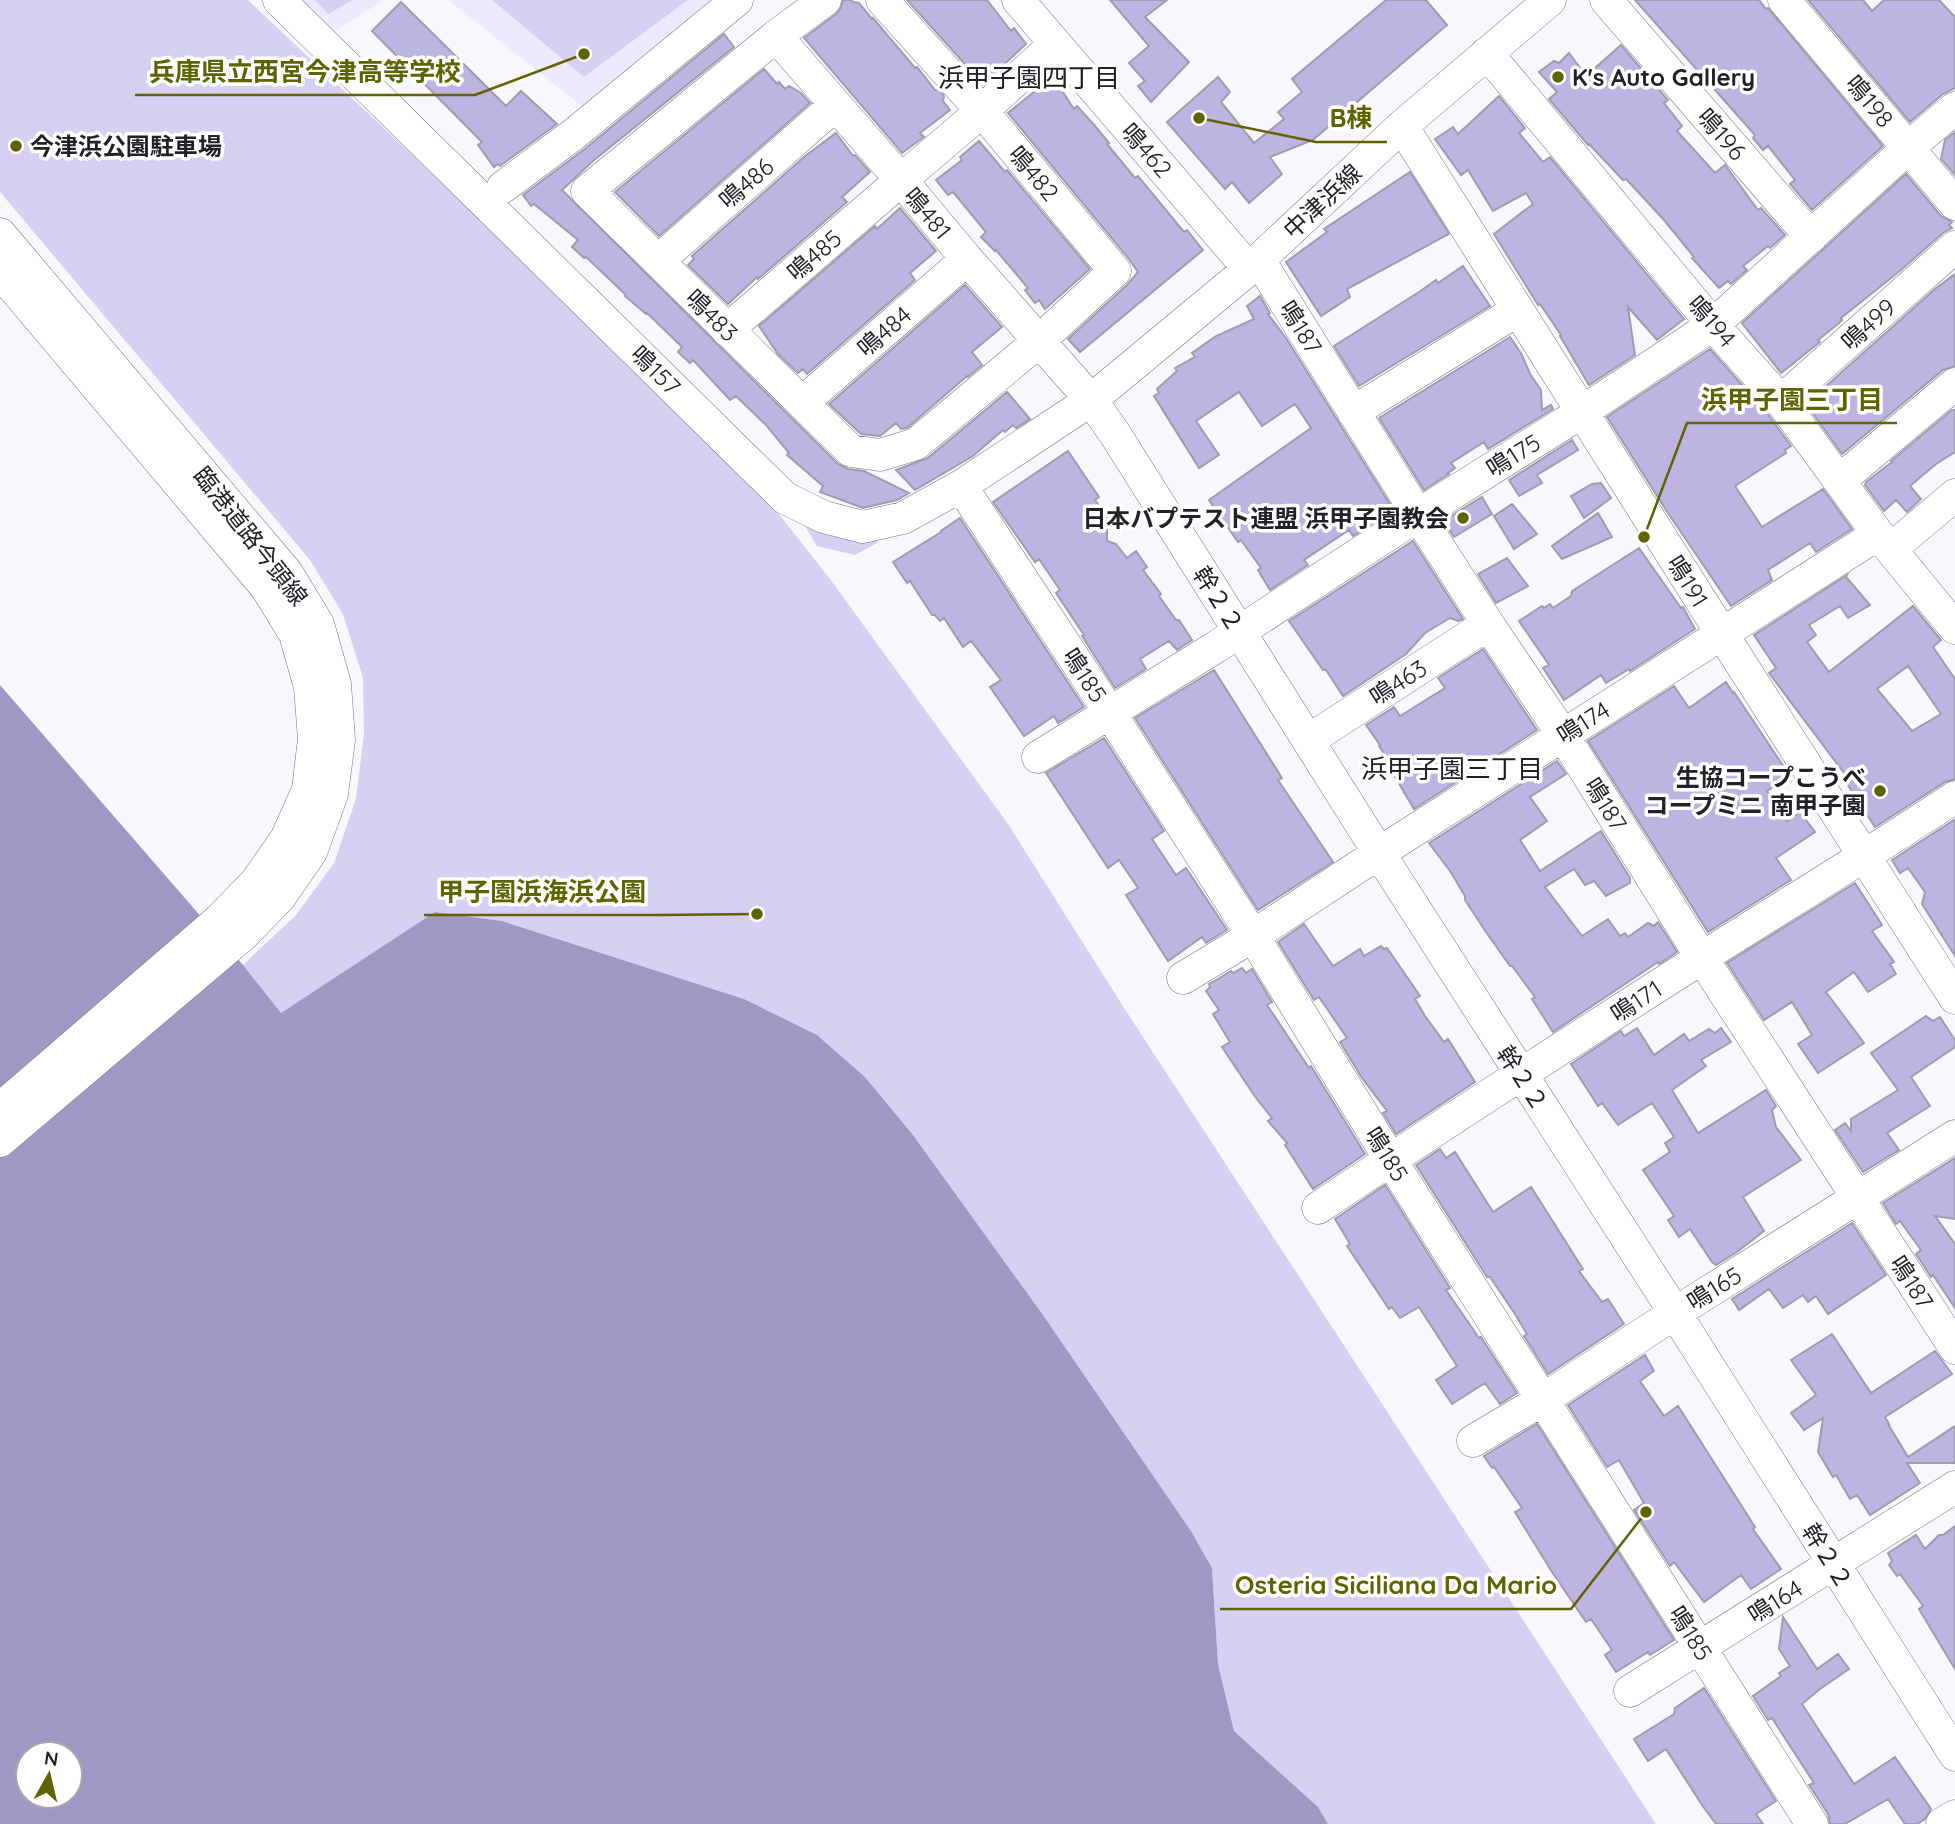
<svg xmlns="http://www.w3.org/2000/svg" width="1955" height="1824" viewBox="0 0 1955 1824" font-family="Quicksand,'Noto Sans JP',sans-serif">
  <rect width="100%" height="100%" fill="#f8f7fe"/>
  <!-- built -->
  <path fill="#edeaff" d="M 296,0 L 384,0 L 331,34 Z
    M 448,0 L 720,0 L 584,108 Z"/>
  <!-- green -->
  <path fill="#d6d0f2" d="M 0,0 L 248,0 L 479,218 L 771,504 L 830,579 L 1008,824 L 1126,1011 L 1656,1824 L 1328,1824 L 1318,1807 L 1234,1731 L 1218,1664 L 1212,1568 L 1191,1531 L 1043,1315 L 913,1135 L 865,1077 L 817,1035 L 744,999 L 502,921 L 436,912 L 281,1014 L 243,965 L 296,915 L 334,863 L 356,799 L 364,734 L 363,678 L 343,614 L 310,560 L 0,192 Z
    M 315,0 L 353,0 L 328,14 Z
    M 492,0 L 688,0 L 584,77 Z
    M 802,521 L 834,532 L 879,542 L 855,555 L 817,546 Z"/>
  <!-- water -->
  <path fill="#a097c4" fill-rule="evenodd" d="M 0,685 L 243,965 L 281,1013 L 435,912 L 502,921 L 744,999 L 817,1035 L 865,1077 L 913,1135 L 1043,1315 L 1191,1531 L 1212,1568 L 1218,1664 L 1234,1731 L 1318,1807 L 1328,1824 L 0,1824 ZM 28,1754 L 70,1754 L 70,1796 L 28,1796 Z"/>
  <!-- building -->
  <path fill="#bdb4e2" stroke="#9f9cad" stroke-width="2" fill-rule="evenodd" d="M 843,0 L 851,0 L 853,2 L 859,3 L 872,19 L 873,18 L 915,68 L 917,67 L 935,90 L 939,90 L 944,96 L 943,101 L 950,110 L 920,133 L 924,137 L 902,153 L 804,38 L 836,14 L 841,8 Z
    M 907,0 L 987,0 L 1011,31 L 1014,28 L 1026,44 L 983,84 Z
    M 1110,0 L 1167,0 L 1145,17 L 1189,62 L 1151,102 L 1138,86 L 1145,81 L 1129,63 L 1149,46 Z
    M 1386,0 L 1426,0 L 1447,25 L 1313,140 L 1270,157 L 1282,174 L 1249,203 L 1232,182 L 1225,189 L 1167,122 L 1218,77 L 1230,92 L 1221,102 L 1254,143 L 1284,119 L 1278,112 L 1302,92 L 1292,79 Z
    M 1635,0 L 1759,0 L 1766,9 L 1768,8 L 1883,146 L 1812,210 L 1790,184 L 1795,180 L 1768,146 L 1763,150 L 1753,138 L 1755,135 Z
    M 1808,0 L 1863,0 L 1872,11 L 1884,0 L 1939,0 L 1955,17 L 1955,88 L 1943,94 L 1910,122 Z
    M 401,2 L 506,106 L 521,91 L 557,124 L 500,166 L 498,164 L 494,167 L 478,145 L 482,142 L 372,31 Z
    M 724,34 L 734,47 L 593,161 L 562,190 L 838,464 L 848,469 L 864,471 L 909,493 L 897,500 L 863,508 L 820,492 L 823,486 L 787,455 L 789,453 L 767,426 L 736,396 L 730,400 L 693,360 L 690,363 L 678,352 L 682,347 L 647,313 L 646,314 L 625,296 L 626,295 L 586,257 L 584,258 L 572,247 L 578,240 L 534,204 L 531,206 L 523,195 L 586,148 Z
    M 1621,45 L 1668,100 L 1664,103 L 1682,126 L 1677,131 L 1715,173 L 1725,165 L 1758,210 L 1761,208 L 1785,235 L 1770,248 L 1768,246 L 1743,266 L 1747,270 L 1731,284 L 1728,281 L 1719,288 L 1692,258 L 1694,257 L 1664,220 L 1626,179 L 1623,180 L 1589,144 L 1588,145 L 1549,99 L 1557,92 L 1539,72 L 1554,61 L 1559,63 L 1569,53 L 1586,76 Z
    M 764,69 L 777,84 L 779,82 L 785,89 L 789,86 L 801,93 L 810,103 L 659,236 L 615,192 Z
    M 1046,82 L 1058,85 L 1074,109 L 1077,106 L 1095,126 L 1109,143 L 1107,144 L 1135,178 L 1138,176 L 1184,232 L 1187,230 L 1203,250 L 1080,352 L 1068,339 L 1127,285 L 1138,272 L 1129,259 L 1008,113 Z
    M 1499,96 L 1525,128 L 1519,133 L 1543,162 L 1550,157 L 1684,319 L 1657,340 L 1628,307 L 1635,355 L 1589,385 L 1560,336 L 1561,335 L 1540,304 L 1538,305 L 1494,234 L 1533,204 L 1526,193 L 1493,211 L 1468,170 L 1461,175 L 1435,139 L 1453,127 L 1458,134 Z
    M 1955,132 L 1955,175 L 1941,159 L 1945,140 Z
    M 836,133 L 853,156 L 855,155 L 870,172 L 842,197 L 847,202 L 758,279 L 757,277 L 728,304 L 688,265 L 694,259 L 692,256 L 804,157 Z
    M 979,141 L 1005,172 L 1007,170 L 1090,269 L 1045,309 L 1039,300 L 1035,303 L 1025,290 L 1028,288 L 996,250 L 995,251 L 981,237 L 986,232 L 953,192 L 948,195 L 936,180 L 962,160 L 960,157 Z
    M 1410,172 L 1449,234 L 1347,289 L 1350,297 L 1321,316 L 1286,262 L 1327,232 L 1324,229 Z
    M 1906,174 L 1941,216 L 1952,222 L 1949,225 L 1952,228 L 1943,233 L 1901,270 L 1841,318 L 1842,320 L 1839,323 L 1818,340 L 1820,342 L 1781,373 L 1742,323 Z
    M 900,208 L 936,251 L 910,273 L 915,280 L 807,374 L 803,369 L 798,373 L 778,354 L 759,326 L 875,226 L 877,229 Z
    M 1463,266 L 1490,306 L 1359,386 L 1334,346 L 1419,292 L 1436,280 L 1438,283 Z
    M 1955,274 L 1955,366 L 1943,370 L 1842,454 L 1806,404 L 1935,289 Z
    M 965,285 L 1002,327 L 972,352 L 982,365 L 968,377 L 967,376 L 907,428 L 901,429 L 896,423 L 880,436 L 861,434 L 829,404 Z
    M 1260,296 L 1270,313 L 1268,314 L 1286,338 L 1393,509 L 1353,536 L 1349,530 L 1304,560 L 1308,565 L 1270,590 L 1258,570 L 1261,568 L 1241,540 L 1238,542 L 1209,500 L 1311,428 L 1295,404 L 1262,426 L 1239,392 L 1196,421 L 1219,455 L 1199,468 L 1154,396 L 1159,393 L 1157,389 L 1177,371 L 1175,368 L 1195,357 L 1192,353 L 1216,336 L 1254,319 L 1247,306 Z
    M 1510,337 L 1522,355 L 1530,374 L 1541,390 L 1542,410 L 1551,405 L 1553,409 L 1488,449 L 1484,442 L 1451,463 L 1455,468 L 1448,473 L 1449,474 L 1424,490 L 1379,418 Z
    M 1710,349 L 1767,413 L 1791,446 L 1785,450 L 1786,453 L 1735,486 L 1762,527 L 1823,489 L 1852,529 L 1816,552 L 1810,543 L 1768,570 L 1772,580 L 1731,606 L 1666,510 L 1607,417 Z
    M 1007,392 L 1030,419 L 1016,428 L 1013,425 L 1005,432 L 1003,430 L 973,456 L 915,490 L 896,470 L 928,458 Z
    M 1952,410 L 1955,410 L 1955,452 L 1936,464 L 1910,486 L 1921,499 L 1907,512 L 1896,500 L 1884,511 L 1865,485 L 1866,482 L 1892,462 L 1891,461 Z
    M 1572,440 L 1578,450 L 1537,475 L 1542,483 L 1519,496 L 1509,480 Z
    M 1068,451 L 1099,497 L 1095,500 L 1107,516 L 1107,541 L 1116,544 L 1127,558 L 1136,551 L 1147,567 L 1143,570 L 1161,594 L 1159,596 L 1176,620 L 1179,620 L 1192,640 L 1177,650 L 1169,641 L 1140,659 L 1146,669 L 1115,688 L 1082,636 L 1084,635 L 1056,593 L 1060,590 L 1039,559 L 1035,562 L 993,502 Z
    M 1601,483 L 1611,498 L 1584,518 L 1571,496 L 1592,484 Z
    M 1482,497 L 1492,514 L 1454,537 L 1443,521 Z
    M 1512,504 L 1537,534 L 1514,549 L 1494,516 Z
    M 1598,513 L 1612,537 L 1562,559 L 1552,546 Z
    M 960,518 L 1084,707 L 1058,723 L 1054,716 L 1024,736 L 990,687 L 1001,680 L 971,641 L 963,647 L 944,618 L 940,621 L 935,615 L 932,615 L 910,581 L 907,583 L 893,562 L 941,532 L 941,531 Z
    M 1413,541 L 1463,619 L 1458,621 L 1450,618 L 1425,633 L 1406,654 L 1343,696 L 1326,670 L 1323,670 L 1289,621 Z
    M 1639,548 L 1681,608 L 1683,607 L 1695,629 L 1630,671 L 1629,669 L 1606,683 L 1601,675 L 1564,700 L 1543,668 L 1549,665 L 1519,621 L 1542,606 L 1544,608 L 1550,604 L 1553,608 L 1571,596 L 1572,591 Z
    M 1507,558 L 1528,586 L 1496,603 L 1478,574 Z
    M 1847,575 L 1846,577 L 1870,605 L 1848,618 L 1840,606 L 1809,625 L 1816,635 L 1807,642 L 1829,672 L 1913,606 L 1941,640 L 1933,647 L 1955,679 L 1955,779 L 1945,782 L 1875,827 L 1844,779 L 1847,777 L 1769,673 L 1776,668 L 1754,635 ZM 1908,666 L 1941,714 L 1912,731 L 1877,689 Z
    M 1483,649 L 1537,730 L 1414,809 L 1391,770 L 1394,769 L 1379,746 L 1380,745 L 1366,725 L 1394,707 L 1400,716 L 1445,688 L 1438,678 Z
    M 1214,670 L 1282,778 L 1278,780 L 1333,862 L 1258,910 L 1135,718 Z
    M 1726,682 L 1733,693 L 1734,692 L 1790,776 L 1767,791 L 1787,821 L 1800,812 L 1815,832 L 1776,858 L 1791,880 L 1708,932 L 1588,741 L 1674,686 L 1689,708 Z
    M 1104,738 L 1164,831 L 1152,839 L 1176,875 L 1186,868 L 1227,930 L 1206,943 L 1202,937 L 1168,961 L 1126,895 L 1138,888 L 1119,860 L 1108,868 L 1046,773 Z
    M 1557,761 L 1566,774 L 1530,797 L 1547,821 L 1520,840 L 1540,871 L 1601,831 L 1630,878 L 1630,883 L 1606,896 L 1594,881 L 1585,885 L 1574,869 L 1545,887 L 1582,936 L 1608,919 L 1620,936 L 1625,933 L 1628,937 L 1648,923 L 1654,926 L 1658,922 L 1677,952 L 1659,964 L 1658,962 L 1553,1032 L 1532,999 L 1535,997 L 1512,966 L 1510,966 L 1486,932 L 1465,900 L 1465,896 L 1450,871 L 1429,843 Z
    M 1954,820 L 1955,821 L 1955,956 L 1922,904 L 1925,892 L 1908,868 L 1900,873 L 1892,860 Z
    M 1855,883 L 1882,925 L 1872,931 L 1894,962 L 1890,964 L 1896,974 L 1868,992 L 1854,972 L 1826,992 L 1864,1043 L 1818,1073 L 1798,1044 L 1812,1035 L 1792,1002 L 1764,1020 L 1727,963 Z
    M 1304,924 L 1333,966 L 1360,949 L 1364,956 L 1381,946 L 1384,949 L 1387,948 L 1420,996 L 1415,999 L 1425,1016 L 1444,1042 L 1448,1039 L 1475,1082 L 1396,1134 L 1383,1113 L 1387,1111 L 1362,1078 L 1340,1042 L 1347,1038 L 1319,997 L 1314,1000 L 1278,942 Z
    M 1242,968 L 1246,973 L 1252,969 L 1272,1002 L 1267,1005 L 1309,1068 L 1311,1066 L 1365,1154 L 1313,1189 L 1285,1145 L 1287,1143 L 1268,1121 L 1272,1118 L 1256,1098 L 1222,1047 L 1230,1042 L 1213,1014 L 1219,1010 L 1206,991 L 1210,987 L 1209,984 L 1218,979 L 1231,971 L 1233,973 Z
    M 1926,1016 L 1933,1021 L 1940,1017 L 1955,1040 L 1955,1047 L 1911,1077 L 1930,1106 L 1887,1133 L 1899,1150 L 1863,1172 L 1835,1130 L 1845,1123 L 1851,1131 L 1851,1119 L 1898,1090 L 1871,1053 Z
    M 1637,1028 L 1654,1055 L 1684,1034 L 1689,1041 L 1709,1029 L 1715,1033 L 1721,1028 L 1731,1042 L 1701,1060 L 1706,1066 L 1672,1090 L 1698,1133 L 1766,1090 L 1776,1106 L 1772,1110 L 1776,1127 L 1801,1160 L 1743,1197 L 1764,1231 L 1737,1252 L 1716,1265 L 1712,1262 L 1690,1229 L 1679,1237 L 1668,1220 L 1674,1216 L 1643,1170 L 1670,1152 L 1665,1143 L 1674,1137 L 1652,1103 L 1618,1125 L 1602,1103 L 1598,1106 L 1571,1064 L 1621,1031 L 1624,1036 Z
    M 1440,1149 L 1446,1158 L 1455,1152 L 1493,1212 L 1531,1187 L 1583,1269 L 1579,1271 L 1602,1302 L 1608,1299 L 1624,1324 L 1548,1374 L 1524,1336 L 1527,1334 L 1515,1314 L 1490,1277 L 1487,1277 L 1416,1165 Z
    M 1955,1158 L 1955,1219 L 1935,1216 L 1955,1244 L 1955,1308 L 1933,1275 L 1931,1277 L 1916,1254 L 1921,1250 L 1900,1221 L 1896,1224 L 1883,1203 Z
    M 1385,1185 L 1450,1288 L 1446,1290 L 1479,1338 L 1481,1337 L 1517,1393 L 1500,1404 L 1485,1383 L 1452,1404 L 1436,1380 L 1457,1366 L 1419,1307 L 1400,1318 L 1392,1307 L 1389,1309 L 1347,1246 L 1350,1244 L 1335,1219 Z
    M 1852,1223 L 1886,1275 L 1828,1314 L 1816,1296 L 1808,1302 L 1803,1295 L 1783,1308 L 1769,1289 L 1739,1310 L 1732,1299 Z
    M 1832,1334 L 1871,1393 L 1935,1351 L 1952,1374 L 1885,1417 L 1889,1424 L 1888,1424 L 1908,1457 L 1955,1426 L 1955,1463 L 1907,1463 L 1920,1483 L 1870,1515 L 1857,1495 L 1850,1499 L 1836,1475 L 1833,1477 L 1818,1452 L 1823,1418 L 1804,1430 L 1791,1413 L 1816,1395 L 1791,1360 Z
    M 1645,1355 L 1654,1371 L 1640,1381 L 1664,1416 L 1678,1406 L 1755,1527 L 1753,1529 L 1781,1569 L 1751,1589 L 1741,1575 L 1704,1602 L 1674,1562 L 1670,1566 L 1634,1510 L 1644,1503 L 1619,1460 L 1607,1467 L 1568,1405 Z
    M 1537,1424 L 1674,1640 L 1650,1655 L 1648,1652 L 1616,1672 L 1605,1655 L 1612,1650 L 1591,1619 L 1586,1622 L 1552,1572 L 1515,1512 L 1522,1508 L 1494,1467 L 1492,1468 L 1484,1456 Z
    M 1955,1526 L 1955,1669 L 1919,1609 L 1923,1606 L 1900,1574 L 1897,1576 L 1889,1565 L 1892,1561 L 1888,1553 L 1916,1535 L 1925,1549 L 1939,1535 L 1943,1535 Z
    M 1783,1617 L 1817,1669 L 1838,1654 L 1849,1669 L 1820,1689 L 1802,1704 L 1854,1784 L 1895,1757 L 1931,1809 L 1925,1819 L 1917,1824 L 1905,1824 L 1888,1799 L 1845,1824 L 1830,1824 L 1828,1814 L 1809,1785 L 1814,1783 L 1772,1718 L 1768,1720 L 1753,1696 L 1781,1676 L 1779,1673 L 1790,1666 L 1779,1649 Z
    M 1704,1688 L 1776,1801 L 1756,1814 L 1763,1824 L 1716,1824 L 1702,1805 L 1666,1749 L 1648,1761 L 1634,1739 L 1674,1714 L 1675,1708 Z"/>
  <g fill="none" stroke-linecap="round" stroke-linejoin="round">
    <!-- minor casing -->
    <g stroke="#757282" stroke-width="33">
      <path id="minor" d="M 279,0 L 785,498 L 824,517 L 863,527 L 903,518 L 961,486 L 1091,400 L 1249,269 L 1402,126 L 1550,0
        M 1018,0 L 1249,269
        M 1606,0 L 1811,237
        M 1784,0 L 1955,204
        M 776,36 L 587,191 L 851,451 L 880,455 L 916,444 L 1039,341 L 1115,271 L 982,111 L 882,0
        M 1055,44 L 982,111 L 901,180 L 967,259 L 1091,400 L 1115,434 L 1379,853 L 1675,1313 L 1955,1755
        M 1487,53 L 1713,325 L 1781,401 L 1878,534 L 1955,628
        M 1402,126 L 1722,634 L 1955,998
        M 503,187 L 574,134 L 737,0
        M 0,234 L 287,573 L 318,624 L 335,684 L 339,740 L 332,794 L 311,852 L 280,897 L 243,935 L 0,1141
        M 1259,260 L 1418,515 L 1488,624 L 1563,735 L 1702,958 L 1955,1348
        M 658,261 L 835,105
        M 0,272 L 266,587 L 295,634 L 310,687 L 314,739 L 308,790 L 286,839 L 256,882 L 220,919 L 0,1109
        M 727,330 L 901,180 L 776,36 L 825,0
        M 1781,401 L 1955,247
        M 802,403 L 967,259
        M 1353,412 L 1518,310
        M 1840,480 L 1955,384
        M 961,486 L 1110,713 L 1253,936 L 1390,1159 L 1812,1824
        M 1891,549 L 1955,495
        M 1309,740 L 1488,624
        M 1038,757 L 1216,647 L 1418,515 L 1582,412 L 1713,325 L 1909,147 L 1955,108
        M 1183,978 L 1253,936 L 1379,853 L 1878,534
        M 1318,1208 C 1444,1123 1572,1041 1700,959 C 1785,905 1871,853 1955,797
        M 1473,1441 L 1542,1400 L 1675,1313 L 1955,1136
        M 1630,1691 L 1955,1487
        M 1942,1824 L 1955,1816"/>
    </g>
    <!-- minor -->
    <use href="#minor" stroke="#fff" stroke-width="32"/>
  </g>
  <!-- markers -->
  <g fill="#5e6400" stroke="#fff" stroke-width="2.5">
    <circle cx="1558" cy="77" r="7"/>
    <circle cx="16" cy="146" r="7"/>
    <circle cx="1463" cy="518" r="7"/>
    <circle cx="1880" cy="791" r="7"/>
  </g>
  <g text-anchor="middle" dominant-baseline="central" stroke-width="7" stroke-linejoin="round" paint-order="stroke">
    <!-- poi labels -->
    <g font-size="24" font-weight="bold" fill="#222127" stroke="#fff" text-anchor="start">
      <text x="1572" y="77">K's Auto Gallery</text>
      <text x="30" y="146">今津浜公園駐車場</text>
      <text x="1449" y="518" text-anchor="end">日本バプテスト連盟 浜甲子園教会</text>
      <text x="1866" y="777" text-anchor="end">生協コープこうべ<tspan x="1866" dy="28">コープミニ 南甲子園</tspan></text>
    </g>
    <!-- street labels -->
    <g font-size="24" fill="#222127" stroke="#fff">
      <text transform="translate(1870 101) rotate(50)">鳴198</text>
      <text transform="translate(1722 134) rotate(49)">鳴196</text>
      <text transform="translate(1147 150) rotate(49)">鳴462</text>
      <text transform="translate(1034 173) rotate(50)">鳴482</text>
      <text transform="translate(746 183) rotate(-41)">鳴486</text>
      <text transform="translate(1322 201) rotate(-43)">中津浜線</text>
      <text transform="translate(928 213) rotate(50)">鳴481</text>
      <text transform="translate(814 255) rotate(-41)">鳴485</text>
      <text transform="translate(712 315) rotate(45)">鳴483</text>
      <text transform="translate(1712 321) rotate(49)">鳴194</text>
      <text transform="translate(1868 324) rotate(-42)">鳴499</text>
      <text transform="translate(1301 327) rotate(58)">鳴187</text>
      <text transform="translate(884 331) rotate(-41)">鳴484</text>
      <text transform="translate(656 370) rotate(45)">鳴157</text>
      <text transform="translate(1513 455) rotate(-32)">鳴175</text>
      <text transform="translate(251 536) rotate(52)">臨港道路今頭線</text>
      <text transform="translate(1688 581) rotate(58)">鳴191</text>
      <text transform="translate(1219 599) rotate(58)">幹２２</text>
      <text transform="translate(1085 675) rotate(57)">鳴185</text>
      <text transform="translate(1398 682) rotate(-33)">鳴463</text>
      <text transform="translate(1583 722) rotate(-32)">鳴174</text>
      <text transform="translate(1606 804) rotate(58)">鳴187</text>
      <text transform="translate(1636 1001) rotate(-33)">鳴171</text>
      <text transform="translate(1523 1078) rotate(57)">幹２２</text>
      <text transform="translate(1387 1154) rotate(58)">鳴185</text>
      <text transform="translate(1912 1282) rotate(57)">鳴187</text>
      <text transform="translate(1714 1288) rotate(-32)">鳴165</text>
      <text transform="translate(1828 1556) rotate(58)">幹２２</text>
      <text transform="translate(1775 1601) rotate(-32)">鳴164</text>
      <text transform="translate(1691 1633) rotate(58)">鳴185</text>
    </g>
    <!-- neighbourhood labels -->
    <g font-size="26" fill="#222127" stroke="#fff">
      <text x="1029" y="77">浜甲子園四丁目</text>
      <text x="1452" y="768">浜甲子園三丁目</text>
    </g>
  </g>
  <!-- callouts -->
  <path fill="none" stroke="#5e6400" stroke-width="2.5" d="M584 54L475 95H135M1199 118L1316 142H1387M1644 537L1687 423H1897M757 914L660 915H424M1646 1512L1571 1609H1220"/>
  <g fill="#5e6400" stroke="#fff" stroke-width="2.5">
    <circle cx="584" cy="54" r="7"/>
    <circle cx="1199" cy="118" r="7"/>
    <circle cx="1644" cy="537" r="7"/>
    <circle cx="757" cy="914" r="7"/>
    <circle cx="1646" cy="1512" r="7"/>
  </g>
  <g font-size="26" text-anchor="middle" font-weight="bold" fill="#5e6400" stroke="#fff" stroke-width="7" stroke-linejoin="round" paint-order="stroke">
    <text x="305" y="81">兵庫県立西宮今津高等学校</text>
    <text x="1351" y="127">B棟</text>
    <text x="1792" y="409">浜甲子園三丁目</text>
    <text x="542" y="901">甲子園浜海浜公園</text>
    <text x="1396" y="1594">Osteria Siciliana Da Mario</text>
  </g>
  <!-- north arrow -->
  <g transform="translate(49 1775) rotate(8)"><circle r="33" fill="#ffffff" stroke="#a7a6a9" stroke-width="2"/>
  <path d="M0-5L12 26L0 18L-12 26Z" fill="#5e6400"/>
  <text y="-10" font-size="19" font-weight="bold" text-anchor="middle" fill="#222127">N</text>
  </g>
</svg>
